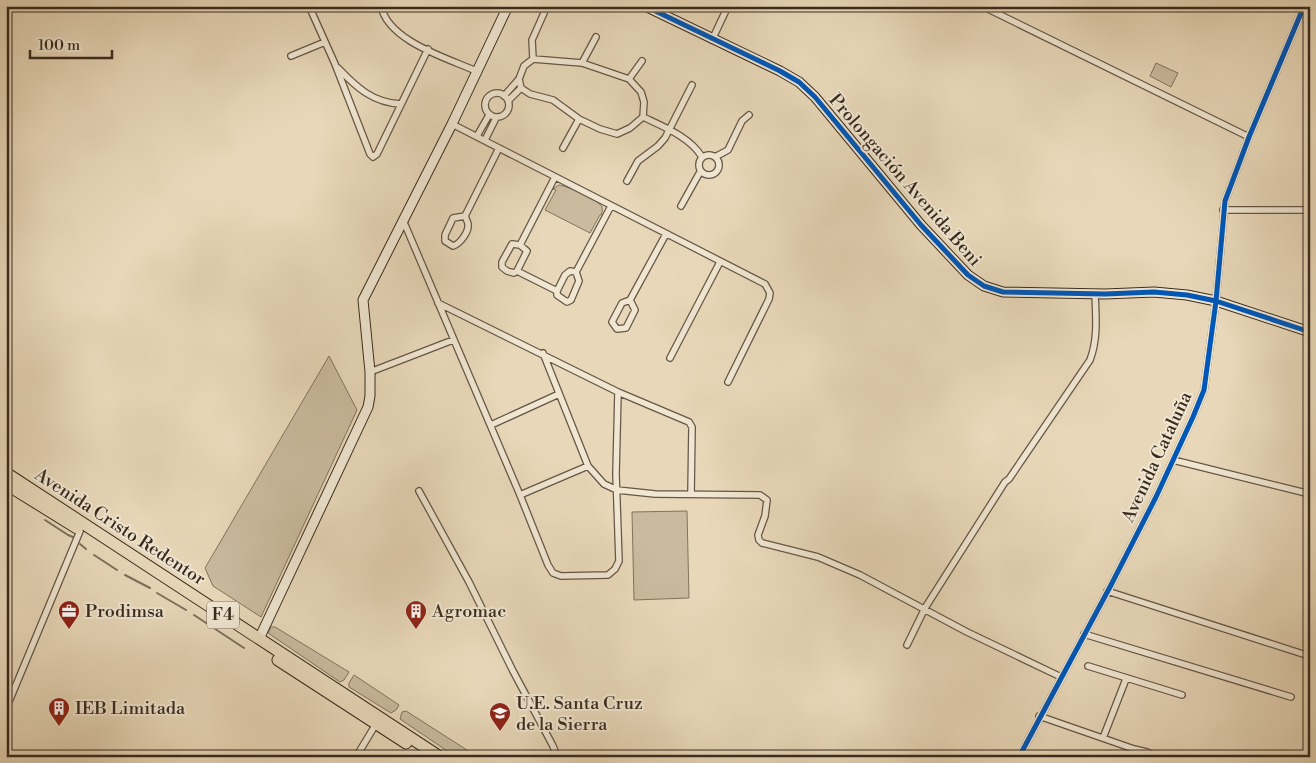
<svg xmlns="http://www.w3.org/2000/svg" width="1316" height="763" viewBox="0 0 1316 763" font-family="'Libre Bodoni',serif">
  <rect width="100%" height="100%" fill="#e8d8b9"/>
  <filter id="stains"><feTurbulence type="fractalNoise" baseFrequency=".004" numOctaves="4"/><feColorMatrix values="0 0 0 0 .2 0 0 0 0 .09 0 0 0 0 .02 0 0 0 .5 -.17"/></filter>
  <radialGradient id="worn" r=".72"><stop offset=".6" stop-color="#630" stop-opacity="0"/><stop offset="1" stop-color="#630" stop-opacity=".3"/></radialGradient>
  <!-- green -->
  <path fill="#cabb9f" stroke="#82735e" d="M 1156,63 L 1178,73 L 1171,87 L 1150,76 Z
    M 559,185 C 567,186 599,200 602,207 C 603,211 602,212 601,215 L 600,215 L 590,233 L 545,210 L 556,190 L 553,189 Z
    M 329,356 L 357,410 L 261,617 L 213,586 L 205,568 Z
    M 687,511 L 689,598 L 634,600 L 632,512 Z
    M 271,627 L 275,627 L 349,672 L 344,680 L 340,682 L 268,633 Z
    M 354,675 L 399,705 L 396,710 L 391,713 L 349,687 L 349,683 Z
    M 406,711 L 478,757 L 456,757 L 400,719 L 402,712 Z"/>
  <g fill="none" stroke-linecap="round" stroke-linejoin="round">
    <!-- stream -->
    <path stroke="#7e6f5b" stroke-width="2" d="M 45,520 L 68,535 L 73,537
      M 80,544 L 86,549
      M 94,555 L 117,570
      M 125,575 L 150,588
      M 157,593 L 186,610
      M 194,615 L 244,648"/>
    <!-- street casing -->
    <g stroke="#655645" stroke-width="8">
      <path id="street" d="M 309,6 L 335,64 L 370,154 L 373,157 L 377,154 L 428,49
        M 381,6 C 388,41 447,58 476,71
        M 982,6 L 1249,137
        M 712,40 L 728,6
        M 291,56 L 325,42
        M 533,59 L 532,40 L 544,13
        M 582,63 L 596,37
        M 338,68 C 356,87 373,103 401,104
        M 519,79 L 521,88 L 530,94 L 553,100 L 579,119 L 600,129 L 617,134 L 630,128 L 643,117
        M 629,79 L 642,61
        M485 105a12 12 0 1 1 24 0a12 12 0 1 1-24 0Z
        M 504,96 L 519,79 L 524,66 L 533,59 L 582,63 L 629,79 L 641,92 L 644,102 L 643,117 C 664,127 690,137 702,157
        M 508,101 L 521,88
        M 452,124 L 765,284 L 770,293 L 769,299 L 728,382
        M 477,136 L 489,115
        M 485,140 L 496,118
        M 563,148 L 579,119
        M699 165a10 10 0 1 1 20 0a10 10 0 1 1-20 0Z
        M 715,157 L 728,150 L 742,121 L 749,115
        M 555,177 L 520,245 L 512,244 L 502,262 L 502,267 L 507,271 L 514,273 L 517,271 L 557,291 L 557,295 L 567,302 L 571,300 L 579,281 L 576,272 L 611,206
        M 627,181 L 638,161 L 658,146 L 665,138 L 692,85
        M 681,206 L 700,172
        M 1223,210 L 1310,210
        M 465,216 C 465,216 468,223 468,224 C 469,232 460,244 453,246 L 445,241 L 445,235 L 453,218 L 465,216 L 499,148
        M 403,220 L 520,495 L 548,565 L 553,573 L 561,576 L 608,575 L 615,569 L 619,561 L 616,474 L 618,392
        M 517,271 L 527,251 L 520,245
        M 557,291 L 565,275 L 570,271 L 576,272
        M 630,300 L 635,310 L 626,328 L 617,329 L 612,322 L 622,303 L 630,300 L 666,234
        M 438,303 L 618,392 L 689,422 L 692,427 L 691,494
        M 543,353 L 588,466 L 604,484 L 617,490 L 655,494 L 760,495 L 767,500 L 765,516 L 758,535 L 759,540 L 762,543 L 818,557 L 860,575 L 967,632 L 1061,677
        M 670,358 L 720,262
        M 370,372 L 453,340
        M 491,425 L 559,394
        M 1173,460 L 1310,494
        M 419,491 L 469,582 L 513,671 L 553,746 L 557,757
        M 520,495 L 588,466
        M 1107,591 L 1303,654
        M 1084,634 L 1291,697
        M 907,645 L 925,608 L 1005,482 L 1009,479 L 1090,360 C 1098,339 1096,317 1095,294
        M 1088,666 L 1182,695
        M 6,709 L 80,531
        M 1039,716 L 1134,749 L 1147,752 L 1157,757
        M 1103,738 L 1126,679
        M 356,757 L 376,724
        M 1019,757 L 1111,585 L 1156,497 L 1193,417 L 1204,390 L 1216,301 L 1225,201 L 1249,137 L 1304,6"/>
    </g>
    <!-- secondary casing -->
    <g stroke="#392b1e" stroke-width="11">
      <path id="secondary" d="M 645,6 L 780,71 L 799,82 L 815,97 L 921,225 L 968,275 L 984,286 L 1003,292 L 1105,294 L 1154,292 L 1187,295 L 1216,301 L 1310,332
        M 259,639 L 368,407 L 370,396 L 370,372 L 363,300 L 452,124 L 508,6"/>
    </g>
    <!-- highway casing -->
    <g stroke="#392b1e" stroke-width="13">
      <path id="highway" d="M 6,473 L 440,757
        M 6,484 L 77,528
        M 278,660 L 406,743"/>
    </g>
    <!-- street -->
    <use href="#street" stroke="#f0e6d2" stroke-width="5.5"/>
    <!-- secondary -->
    <use href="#secondary" stroke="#f0e6d2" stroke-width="9"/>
    <!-- highway -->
    <use href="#highway" stroke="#e8d8b9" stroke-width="11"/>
    <!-- cycleway casing -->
    <g stroke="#f0e6d2" stroke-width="8">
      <path id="cycleway" d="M 645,6 L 780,71 L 799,82 L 815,97 L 921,225 L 968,275 L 984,286 L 1003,292 L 1105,294 L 1154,292 L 1187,295 L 1216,301 L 1310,332
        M 1019,757 L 1111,585 L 1156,497 L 1193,417 L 1204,390 L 1216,301 L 1225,201 L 1249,137 L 1304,6"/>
    </g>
    <!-- cycleway -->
    <use href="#cycleway" stroke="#0057b8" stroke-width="5"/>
  </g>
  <!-- icons -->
  <defs>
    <g id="office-pin" transform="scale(1.125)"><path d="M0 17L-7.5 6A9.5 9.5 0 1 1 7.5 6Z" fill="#8f2418" stroke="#f0e6d2"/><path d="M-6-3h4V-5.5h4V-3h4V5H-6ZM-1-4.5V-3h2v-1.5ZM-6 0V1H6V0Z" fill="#fff"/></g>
    <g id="building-pin" transform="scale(1.125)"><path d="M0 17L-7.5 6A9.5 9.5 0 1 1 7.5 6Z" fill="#8f2418" stroke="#f0e6d2"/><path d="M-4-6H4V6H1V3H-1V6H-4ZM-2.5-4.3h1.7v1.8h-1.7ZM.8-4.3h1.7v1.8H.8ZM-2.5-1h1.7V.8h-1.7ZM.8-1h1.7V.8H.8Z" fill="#fff"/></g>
    <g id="school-pin" transform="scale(1.125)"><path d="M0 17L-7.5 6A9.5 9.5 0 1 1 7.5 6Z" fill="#8f2418" stroke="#f0e6d2"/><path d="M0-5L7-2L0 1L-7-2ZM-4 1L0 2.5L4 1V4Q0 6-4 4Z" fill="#fff"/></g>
  </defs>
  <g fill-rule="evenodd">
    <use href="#office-pin" x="69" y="611"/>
    <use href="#building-pin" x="416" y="611"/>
    <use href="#building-pin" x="59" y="708"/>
    <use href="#school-pin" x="500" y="713"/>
  </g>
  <g text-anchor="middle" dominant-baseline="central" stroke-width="4" stroke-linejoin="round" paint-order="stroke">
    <!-- shield labels -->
    <rect fill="#f0e6d2" stroke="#706354" stroke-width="1" x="207" y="601.5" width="32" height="27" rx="4"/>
    <g font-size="16" font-weight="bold" fill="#392b1e">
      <text x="223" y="615">F4</text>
    </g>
    <!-- street labels -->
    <g font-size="18" fill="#392b1e" stroke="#f0e6d2">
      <text transform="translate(905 180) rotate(49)">Prolongación Avenida Beni</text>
      <text transform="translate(1157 457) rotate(-65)">Avenida Cataluña</text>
      <text transform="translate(120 527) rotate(33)">Avenida Cristo Redentor</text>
    </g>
    <!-- poi labels -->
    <g font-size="18" fill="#392b1e" stroke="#f0e6d2" text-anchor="start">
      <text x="85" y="611">Prodimsa</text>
      <text x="432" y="611">Agromac</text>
      <text x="516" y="703">U.E. Santa Cruz<tspan x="516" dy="21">de la Sierra</tspan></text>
      <text x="75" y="708">IEB Limitada</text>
    </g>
  </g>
  <!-- margin -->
  <rect width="1316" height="763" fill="none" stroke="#e8d8b9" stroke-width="25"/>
  <rect x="8" y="8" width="1301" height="748" fill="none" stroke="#392b1e" stroke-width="2.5"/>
  <rect x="12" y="12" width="1291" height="738" fill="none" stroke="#392b1e"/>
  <!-- scale -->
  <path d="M30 50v8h82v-8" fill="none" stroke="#392b1e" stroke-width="2.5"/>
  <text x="38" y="50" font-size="15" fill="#392b1e" stroke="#f0e6d2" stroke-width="4" paint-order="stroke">100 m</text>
  <rect width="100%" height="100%" filter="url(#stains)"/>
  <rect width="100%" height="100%" fill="url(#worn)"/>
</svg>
